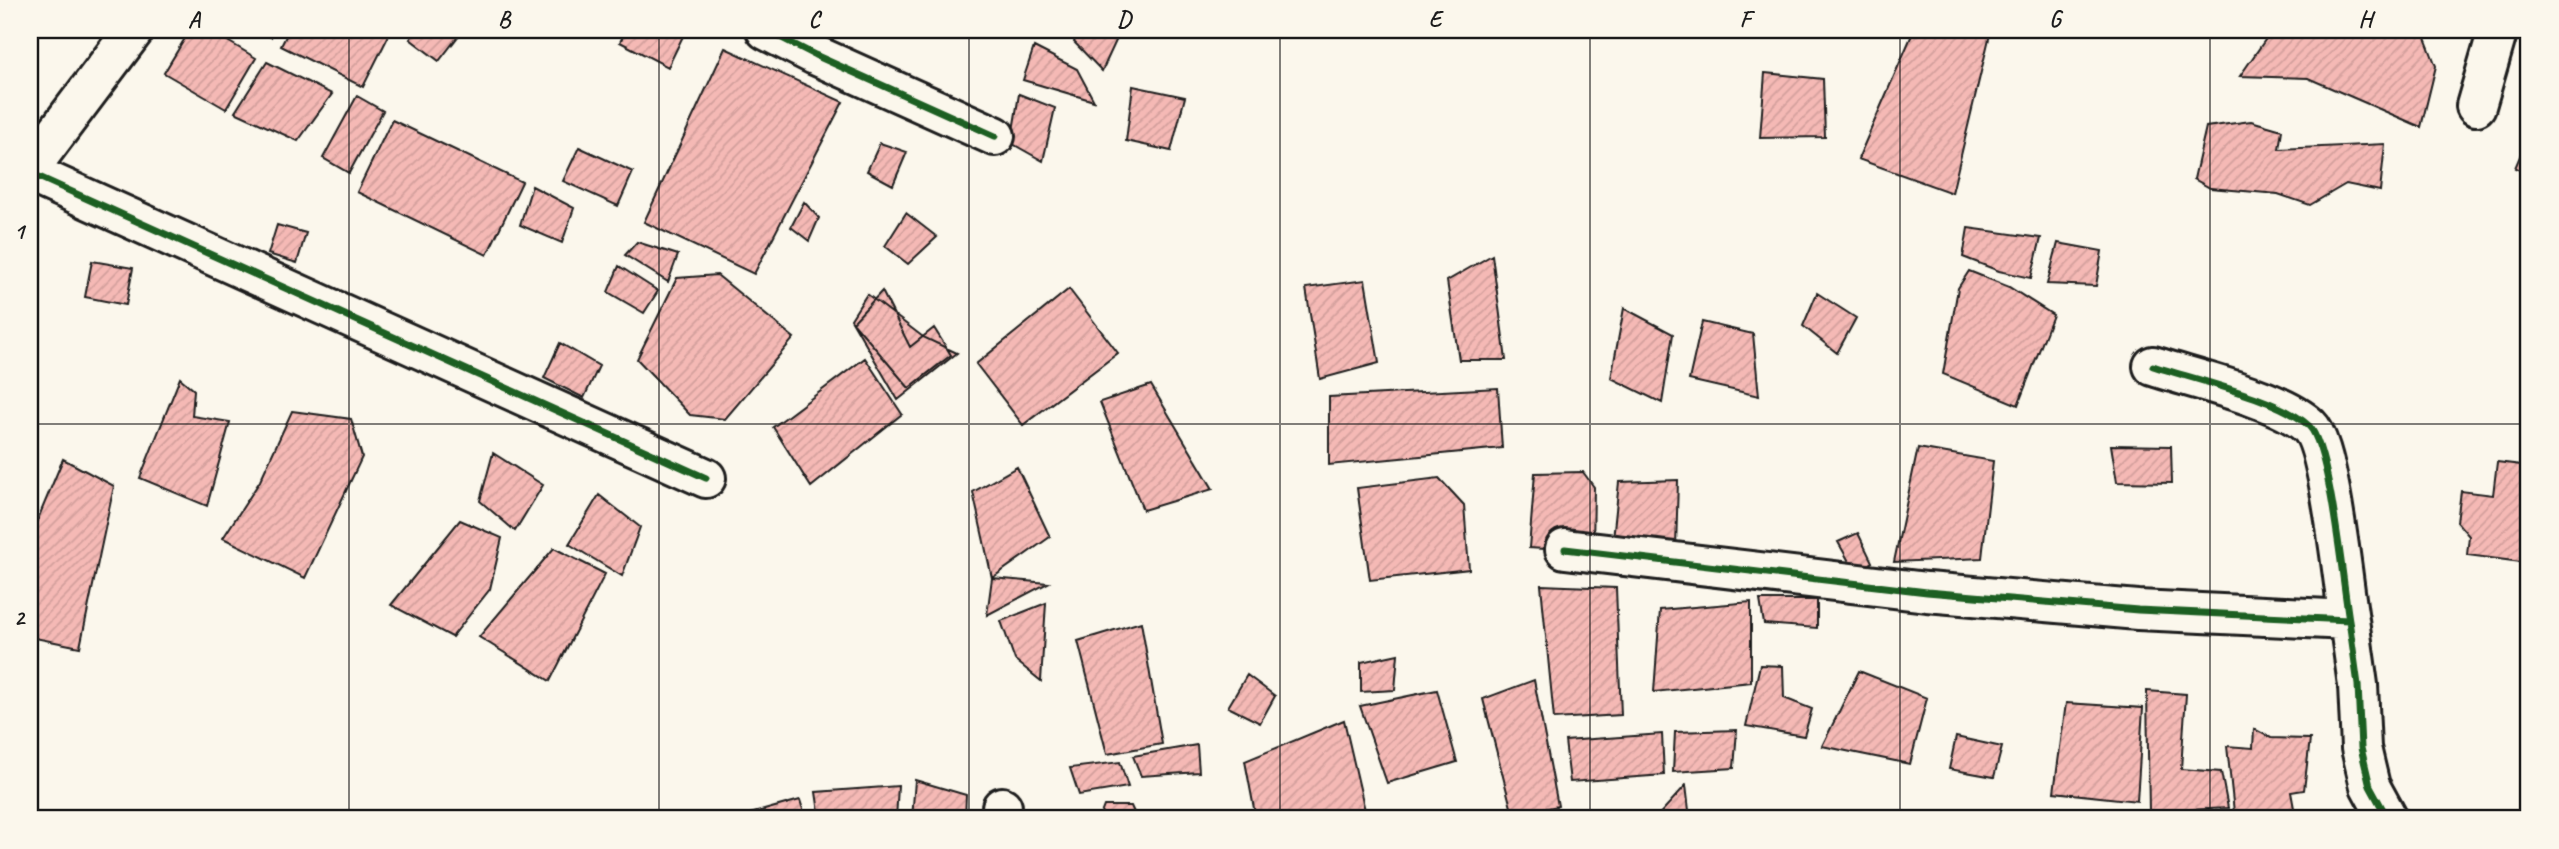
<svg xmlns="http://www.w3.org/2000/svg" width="2559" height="849" viewBox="0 0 2559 849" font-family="Caveat,sans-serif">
  <defs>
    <pattern id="building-hatch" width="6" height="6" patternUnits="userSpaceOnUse" patternTransform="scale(1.75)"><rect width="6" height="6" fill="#f5b9b5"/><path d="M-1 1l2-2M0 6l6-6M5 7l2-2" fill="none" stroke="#d19e9b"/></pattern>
  </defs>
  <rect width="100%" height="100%" fill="#fbf7ec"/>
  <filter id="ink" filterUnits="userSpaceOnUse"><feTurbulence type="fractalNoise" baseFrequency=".0143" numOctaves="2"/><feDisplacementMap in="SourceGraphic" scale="14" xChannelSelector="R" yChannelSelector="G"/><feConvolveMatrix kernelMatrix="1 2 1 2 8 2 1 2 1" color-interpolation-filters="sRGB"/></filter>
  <g filter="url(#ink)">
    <!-- building -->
    <path fill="url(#building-hatch)" stroke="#1c1c1c" stroke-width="2" d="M 190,30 L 209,30 L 256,58 L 226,109 L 164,73 Z
      M 253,30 L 274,30 L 271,37 Z
      M 289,30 L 388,30 L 391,31 L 363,87 L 281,46 Z
      M 417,30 L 463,30 L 439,61 L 410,39 Z
      M 626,30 L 686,30 L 668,67 L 620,42 Z
      M 1079,30 L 1121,30 L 1102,71 L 1074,42 Z
      M 1914,30 L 1991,30 L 1952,193 L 1858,159 Z
      M 2272,30 L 2422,30 L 2436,66 L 2421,127 L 2308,78 L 2240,76 Z
      M 1034,47 L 1077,69 L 1094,101 L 1023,80 Z
      M 725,48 L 843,102 L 754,274 L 644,222 Z
      M 267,62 L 332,94 L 298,141 L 235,112 Z
      M 1765,73 L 1823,79 L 1825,137 L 1760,138 Z
      M 1133,86 L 1185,97 L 1171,151 L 1126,141 Z
      M 1019,94 L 1055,108 L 1043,161 L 1011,143 Z
      M 357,96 L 383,111 L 349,173 L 323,158 Z
      M 392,120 L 522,182 L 487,255 L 357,192 Z
      M 2251,121 L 2282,130 L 2279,149 L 2385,144 L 2380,191 L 2346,184 L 2310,205 L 2278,194 L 2210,188 L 2194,179 L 2206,127 Z
      M 2526,142 L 2529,143 L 2529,174 L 2515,168 Z
      M 880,143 L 907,152 L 893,185 L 867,171 Z
      M 579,147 L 633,172 L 618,206 L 563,181 Z
      M 532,186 L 574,208 L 562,243 L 520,225 Z
      M 804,202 L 819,218 L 809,241 L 791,227 Z
      M 906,213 L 937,237 L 908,264 L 885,246 Z
      M 277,225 L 306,233 L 297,263 L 268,254 Z
      M 1968,228 L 2041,238 L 2031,278 L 1999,271 L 1963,257 Z
      M 637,242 L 678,255 L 668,282 L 625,255 Z
      M 2058,243 L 2102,251 L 2096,286 L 2047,284 Z
      M 1492,255 L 1506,360 L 1459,360 L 1447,281 Z
      M 92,261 L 133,268 L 126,305 L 85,297 Z
      M 619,266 L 658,291 L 644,313 L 608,292 Z
      M 1969,271 L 2009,287 L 2053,315 L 2018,405 L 1943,374 L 1958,288 Z
      M 717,275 L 794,338 L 725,419 L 690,415 L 637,359 L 677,278 Z
      M 1365,280 L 1379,363 L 1320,379 L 1306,288 Z
      M 1069,289 L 1118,353 L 1023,425 L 976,364 Z
      M 882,291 L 910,347 L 934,328 L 951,355 L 909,388 L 853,322 Z
      M 1817,293 L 1856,318 L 1837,353 L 1803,326 Z
      M 867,294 L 923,337 L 957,353 L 898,400 L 851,319 Z
      M 1624,308 L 1673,334 L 1662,403 L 1611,378 Z
      M 1702,322 L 1753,334 L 1759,396 L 1689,380 Z
      M 560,343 L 599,366 L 584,398 L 544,378 Z
      M 865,358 L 902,414 L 811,487 L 773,427 Z
      M 180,378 L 194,390 L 192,416 L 230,422 L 207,506 L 140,478 Z
      M 1151,385 L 1213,489 L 1143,510 L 1100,402 Z
      M 1498,388 L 1502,448 L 1329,465 L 1329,397 Z
      M 292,411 L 351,419 L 362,457 L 305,578 L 223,538 L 260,481 Z
      M 2111,445 L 2171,446 L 2172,483 L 2117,482 Z
      M 1918,448 L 1993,461 L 1982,558 L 1894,562 Z
      M 493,453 L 543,485 L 515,531 L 480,501 Z
      M 63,459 L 114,486 L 80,647 L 30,637 L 30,538 Z
      M 2497,462 L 2529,466 L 2529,563 L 2467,555 L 2469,536 L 2457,522 L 2461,491 L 2493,495 Z
      M 1017,467 L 1050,537 L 992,578 L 973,492 Z
      M 1583,472 L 1594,487 L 1593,552 L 1529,548 L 1535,473 Z
      M 1439,478 L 1464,505 L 1469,569 L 1370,580 L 1357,488 Z
      M 1678,480 L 1676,548 L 1613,539 L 1619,482 Z
      M 599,495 L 640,527 L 622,576 L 569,544 Z
      M 460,520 L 502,538 L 490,589 L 452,637 L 391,605 Z
      M 1858,533 L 1872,562 L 1855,572 L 1838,542 Z
      M 554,548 L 605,574 L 550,681 L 479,637 Z
      M 992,578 L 1048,583 L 987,615 Z
      M 1541,585 L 1616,588 L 1621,715 L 1554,719 Z
      M 1760,600 L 1817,600 L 1817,628 L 1764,624 Z
      M 1751,602 L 1751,682 L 1654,692 L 1660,610 Z
      M 1046,603 L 1041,681 L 1015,660 L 1001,621 Z
      M 1141,622 L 1162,744 L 1107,754 L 1078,641 Z
      M 1398,654 L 1395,690 L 1361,692 L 1361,662 Z
      M 1760,665 L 1783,666 L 1784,698 L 1812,709 L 1804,736 L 1746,726 Z
      M 1859,671 L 1927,698 L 1910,764 L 1822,746 Z
      M 1247,675 L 1275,696 L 1260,723 L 1228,707 Z
      M 1534,680 L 1558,806 L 1513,815 L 1483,699 Z
      M 1437,690 L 1457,762 L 1387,783 L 1360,706 Z
      M 2147,691 L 2186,694 L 2181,769 L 2221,772 L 2228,808 L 2149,812 Z
      M 2066,703 L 2143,708 L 2137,801 L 2054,792 Z
      M 1344,720 L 1367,819 L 1256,819 L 1245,761 Z
      M 2254,729 L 2271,738 L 2310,739 L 2304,790 L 2291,792 L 2296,819 L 2234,812 L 2227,746 L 2253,748 Z
      M 1737,730 L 1734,768 L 1673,772 L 1675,732 Z
      M 1662,734 L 1664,775 L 1570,782 L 1565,741 Z
      M 1956,737 L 2002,747 L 1994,777 L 1949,769 Z
      M 1197,745 L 1199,772 L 1141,776 L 1133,756 Z
      M 1120,762 L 1128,787 L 1079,795 L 1070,768 Z
      M 915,780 L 966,795 L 965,819 L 912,819 Z
      M 1686,785 L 1690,819 L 1655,819 Z
      M 898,786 L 896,819 L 820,819 L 816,792 Z
      M 800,800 L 806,819 L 732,819 Z
      M 1104,806 L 1131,806 L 1137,819 L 1099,819 Z"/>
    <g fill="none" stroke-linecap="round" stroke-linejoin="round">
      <!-- street casing -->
      <g stroke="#1c1c1c" stroke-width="44">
        <path id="street" d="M 766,30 L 815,55 L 995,136
          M 2476,106 L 2498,30
          M 30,168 L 134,30
          M 30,173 L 706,478
          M 2153,366 C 2193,379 2281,399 2309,426 C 2330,446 2343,584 2349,620
          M 1565,549 L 1927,592 L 2138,610 L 2349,620 L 2358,685 L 2361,748 L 2370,786 L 2388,819
          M 1002,807 L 1002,819"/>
      </g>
      <!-- street -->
      <use href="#street" stroke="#fbf7ec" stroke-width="38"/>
      <!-- cycleway casing -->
      <g stroke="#fbf7ec" stroke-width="11">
        <path id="cycleway" d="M 766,30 L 815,55 L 995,136
          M 30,173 L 706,478
          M 2153,366 C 2193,379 2281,399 2309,426 C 2330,446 2343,584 2349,620
          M 1565,549 L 1927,592 L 2138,610 L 2349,620 L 2358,685 L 2361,748 L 2370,786 L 2388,819"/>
      </g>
      <!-- cycleway -->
      <use href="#cycleway" stroke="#1b5e20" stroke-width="7"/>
    </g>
  </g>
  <!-- grid -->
  <path fill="none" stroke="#1c1c1c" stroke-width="2" stroke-opacity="0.55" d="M 349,30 L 349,819M 659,30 L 659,819M 969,30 L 969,819M 1280,30 L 1280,819M 1590,30 L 1590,819M 1900,30 L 1900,819M 2210,30 L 2210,819M 30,424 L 2529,424"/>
  <!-- margin -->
  <rect width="2559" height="849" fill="none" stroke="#fbf7ec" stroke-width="77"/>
  <rect x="38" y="38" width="2482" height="772" fill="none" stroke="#1c1c1c" stroke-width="2.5"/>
  <g font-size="23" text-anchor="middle" font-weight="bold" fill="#1c1c1c">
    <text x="194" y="27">A</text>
    <text x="504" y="27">B</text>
    <text x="814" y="27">C</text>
    <text x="1124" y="27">D</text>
    <text x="1435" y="27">E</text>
    <text x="1745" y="27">F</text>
    <text x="2055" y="27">G</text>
    <text x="2365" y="27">H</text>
    <text x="19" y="239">1</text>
    <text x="19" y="625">2</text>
  </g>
</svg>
